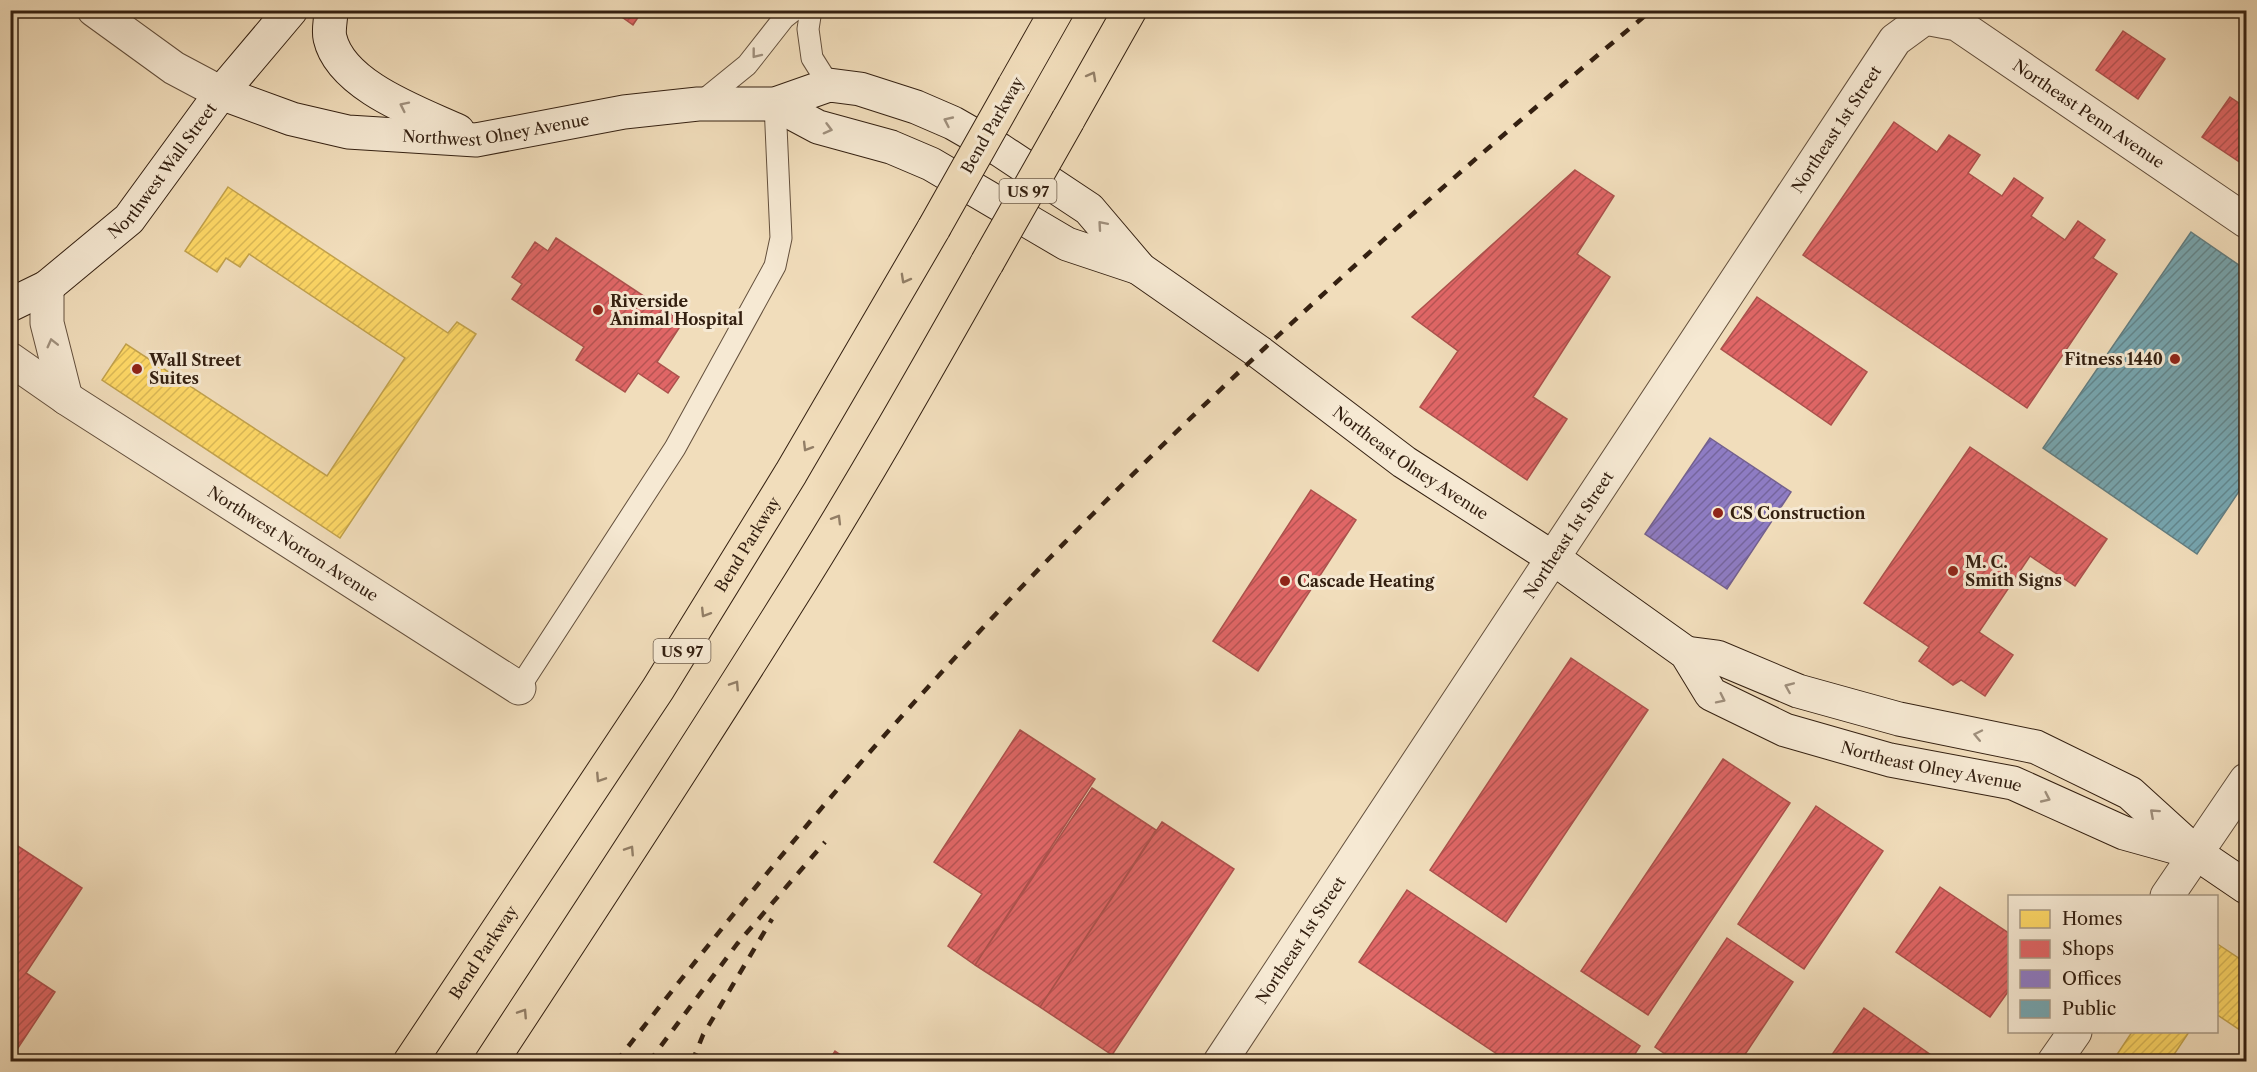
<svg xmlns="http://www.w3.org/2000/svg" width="2257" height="1072" viewBox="0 0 2257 1072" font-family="'Libre Caslon Text',serif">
  <defs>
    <pattern id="homes-hatch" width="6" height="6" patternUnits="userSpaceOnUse" patternTransform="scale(1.5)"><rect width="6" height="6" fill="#ffd966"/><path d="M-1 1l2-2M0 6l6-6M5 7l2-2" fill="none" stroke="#dbba57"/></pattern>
    <pattern id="shops-hatch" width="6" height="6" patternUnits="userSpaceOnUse" patternTransform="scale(1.5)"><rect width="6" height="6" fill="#e06666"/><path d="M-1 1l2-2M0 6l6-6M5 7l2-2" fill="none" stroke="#b65453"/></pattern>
    <pattern id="offices-hatch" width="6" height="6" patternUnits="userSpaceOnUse" patternTransform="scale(1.5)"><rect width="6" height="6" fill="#8e7cc3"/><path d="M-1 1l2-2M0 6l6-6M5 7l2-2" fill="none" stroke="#75659d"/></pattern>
    <pattern id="public-hatch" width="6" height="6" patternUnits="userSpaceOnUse" patternTransform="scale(1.5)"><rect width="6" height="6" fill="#76a5af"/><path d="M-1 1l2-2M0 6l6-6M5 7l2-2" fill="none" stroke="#62868d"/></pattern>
  </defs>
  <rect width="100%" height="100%" fill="#f1ddbb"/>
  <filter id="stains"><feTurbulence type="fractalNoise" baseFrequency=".00333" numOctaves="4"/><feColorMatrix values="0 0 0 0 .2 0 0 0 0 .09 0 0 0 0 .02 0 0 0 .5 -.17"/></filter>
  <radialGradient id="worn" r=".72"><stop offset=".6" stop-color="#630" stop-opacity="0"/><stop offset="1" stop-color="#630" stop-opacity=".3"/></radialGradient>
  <!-- homes -->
  <path fill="url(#homes-hatch)" stroke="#c2a24c" stroke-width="1.5" d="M 228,187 L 448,333 L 457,322 L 476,334 L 340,538 L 102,380 L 126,344 L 327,476 L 405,358 L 249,254 L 240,267 L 226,258 L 217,272 L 185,251 Z
    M 2216,943 L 2246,963 L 2246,1034 L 2216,1014 Z
    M 2132,1032 L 2189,1032 L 2169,1062 L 2112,1062 Z"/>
  <!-- shops -->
  <path fill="url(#shops-hatch)" stroke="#ac514c" stroke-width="1.5" d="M 612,10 L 643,10 L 633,25 Z
    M 2123,31 L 2165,59 L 2138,99 L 2096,70 Z
    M 2230,97 L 2246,108 L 2246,162 L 2244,165 L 2202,137 Z
    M 1894,122 L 1937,152 L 1949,135 L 1980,155 L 1968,173 L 2002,196 L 2014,178 L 2043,198 L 2031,216 L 2065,240 L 2078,221 L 2105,240 L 2093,258 L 2117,274 L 2027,408 L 1803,255 Z
    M 1575,170 L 1614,196 L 1577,254 L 1610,277 L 1533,397 L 1567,419 L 1527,480 L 1420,407 L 1458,351 L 1412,317 Z
    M 556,238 L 683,322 L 657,362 L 679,377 L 668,393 L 638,373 L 625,392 L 576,360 L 584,347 L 512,299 L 522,284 L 512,277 L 535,242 L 548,251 Z
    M 1757,297 L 1867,372 L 1831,425 L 1721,349 Z
    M 1970,447 L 2107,539 L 2075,586 L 2030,556 L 1979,632 L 2013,655 L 1985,696 L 1961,680 L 1953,685 L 1919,661 L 1929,647 L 1864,603 Z
    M 1311,490 L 1356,520 L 1258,671 L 1213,641 Z
    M 1571,658 L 1648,710 L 1506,922 L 1430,870 Z
    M 1020,730 L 1095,779 L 975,965 L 948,946 L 982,894 L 934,862 Z
    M 1723,759 L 1790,803 L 1648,1015 L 1581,971 Z
    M 1092,788 L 1156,830 L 1040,1007 L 975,965 Z
    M 1816,806 L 1883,851 L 1804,969 L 1738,924 Z
    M 1162,822 L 1234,869 L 1112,1055 L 1040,1007 Z
    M 10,841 L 82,888 L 26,973 L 55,992 L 10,1060 Z
    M 1940,887 L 2010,934 L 2010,989 L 1990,1017 L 1896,952 Z
    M 1407,890 L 1640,1046 L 1630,1062 L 1509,1062 L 1359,962 Z
    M 1727,938 L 1793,982 L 1740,1062 L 1677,1062 L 1655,1047 Z
    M 1864,1008 L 1941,1062 L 1827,1062 Z
    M 835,1051 L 851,1062 L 828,1062 Z"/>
  <!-- offices -->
  <path fill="url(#offices-hatch)" stroke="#73608e" stroke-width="1.5" d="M 1710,438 L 1791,492 L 1727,589 L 1645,534 Z"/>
  <!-- public -->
  <path fill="url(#public-hatch)" stroke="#627d80" stroke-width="1.5" d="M 2191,232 L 2246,270 L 2246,481 L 2197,554 L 2043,448 Z"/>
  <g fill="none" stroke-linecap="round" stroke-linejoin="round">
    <!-- service casing -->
    <g stroke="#634f3c" stroke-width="23">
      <path id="service" d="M 811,10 L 808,29 L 812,58 L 829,85
        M 699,104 L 747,65 L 784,18 L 794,10
        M 519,688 L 675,448 L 775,266 L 781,238 L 775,104"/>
    </g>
    <!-- minor casing -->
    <g stroke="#634f3c" stroke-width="35">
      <g id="minor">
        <path d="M 47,287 L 47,323 L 66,398"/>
        <path id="s1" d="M 10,359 L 66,398 L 519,688"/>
        <path d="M 2167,896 L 2246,780"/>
        <path id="s2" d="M 1220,1062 L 1895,40 L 1925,18 L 1957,24 L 2246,221"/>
        <path d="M 2054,1062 L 2075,1032"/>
      </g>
    </g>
    <!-- tertiary casing -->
    <g stroke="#634f3c" stroke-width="35">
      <path id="tertiary" d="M 94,10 L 174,68 L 221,93"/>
    </g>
    <!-- secondary casing -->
    <g stroke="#342011" stroke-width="35">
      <g id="secondary">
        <path d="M 331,10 C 331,19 328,30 330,38 C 341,86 419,113 458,131"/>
        <path id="s3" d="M 221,93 L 292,119 L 348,132 L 476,140 L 624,112 L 698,104 L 775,104 L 829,85 L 860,89 L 916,107 L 953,123 L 1000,150 L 1089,209 L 1140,269 L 1259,352 L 1404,462 L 1553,558 L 1686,653 L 1711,694 L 1785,730 L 1890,760 L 2013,783 L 2124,833 L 2196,853"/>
        <path d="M 775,104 L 818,127 L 891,147 L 931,164 L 1067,244 L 1139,268"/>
        <path id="s4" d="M 10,305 L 47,287 L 129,219 L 221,93 L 291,10"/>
        <path d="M 1686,653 L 1717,657 L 1798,691 L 1899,719 L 2036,747 L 2130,793 L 2196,853 L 2246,887"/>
      </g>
    </g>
    <!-- trunk casing -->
    <g stroke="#342011" stroke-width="35">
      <g id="trunk">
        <path d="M 1014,86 L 1057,10"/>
        <path d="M 1068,120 L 1130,10"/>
        <path id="s5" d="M 410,1062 L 658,689 L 791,473 L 934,228"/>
        <path d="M 491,1062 C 591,910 690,759 786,605 C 857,493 922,378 987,263"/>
      </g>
    </g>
    <!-- service -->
    <use href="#service" stroke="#f6e9d3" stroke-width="21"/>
    <!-- minor -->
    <use href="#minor" stroke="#f6e9d3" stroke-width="33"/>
    <!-- tertiary -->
    <use href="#tertiary" stroke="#f6e9d3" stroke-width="33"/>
    <!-- secondary -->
    <use href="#secondary" stroke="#f6e9d3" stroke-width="33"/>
    <!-- trunk -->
    <use href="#trunk" stroke="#f1ddbb" stroke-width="33"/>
    <!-- rail -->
    <path stroke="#342011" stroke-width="4.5" stroke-dasharray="10 10" stroke-linecap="butt" d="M 616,1062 C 717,933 819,806 930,685 C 1152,441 1398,220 1652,10
      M 649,1062 L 737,944 L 825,842
      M 692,1062 L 703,1035 L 772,919"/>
    <!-- trunk-bridge casing -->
    <g stroke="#342011" stroke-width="35" stroke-linecap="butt">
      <path id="trunk-bridge" d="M 934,228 L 1014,86
        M 987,263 L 1068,120"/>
    </g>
    <!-- trunk-bridge -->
    <use href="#trunk-bridge" stroke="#f1ddbb" stroke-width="33"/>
  </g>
  <!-- one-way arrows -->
  <defs><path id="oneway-chevron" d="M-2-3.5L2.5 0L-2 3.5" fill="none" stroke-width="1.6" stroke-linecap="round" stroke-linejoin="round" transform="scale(1.5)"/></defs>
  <g stroke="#9f8f7c">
    <use href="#oneway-chevron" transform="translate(756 54) rotate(128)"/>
    <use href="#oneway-chevron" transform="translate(404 106) rotate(-154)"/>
    <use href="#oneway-chevron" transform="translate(948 121) rotate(-155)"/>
    <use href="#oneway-chevron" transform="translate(828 129) rotate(15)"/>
    <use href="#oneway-chevron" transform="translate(1102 225) rotate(-131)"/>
    <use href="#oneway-chevron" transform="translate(52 343) rotate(-104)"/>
    <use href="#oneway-chevron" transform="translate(1789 687) rotate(-157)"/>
    <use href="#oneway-chevron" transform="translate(1721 699) rotate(26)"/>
    <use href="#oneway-chevron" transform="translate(1978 735) rotate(-168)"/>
    <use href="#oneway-chevron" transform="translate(2046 798) rotate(25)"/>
    <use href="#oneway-chevron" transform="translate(2154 813) rotate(-138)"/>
  </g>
  <g stroke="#927e66">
    <use href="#oneway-chevron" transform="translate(1092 76) rotate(-61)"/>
    <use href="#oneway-chevron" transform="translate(905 279) rotate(119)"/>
    <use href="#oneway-chevron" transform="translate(807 447) rotate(121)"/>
    <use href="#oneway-chevron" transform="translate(837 519) rotate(-59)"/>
    <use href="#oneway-chevron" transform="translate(705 613) rotate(122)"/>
    <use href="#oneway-chevron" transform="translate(735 685) rotate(-57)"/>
    <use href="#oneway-chevron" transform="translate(600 778) rotate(123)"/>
    <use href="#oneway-chevron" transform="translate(630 850) rotate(-57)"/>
    <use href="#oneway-chevron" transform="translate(523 1013) rotate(-57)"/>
  </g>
  <!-- markers -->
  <g fill="#8f2418" stroke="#f6e9d3" stroke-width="2">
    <circle cx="598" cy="310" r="6"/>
    <circle cx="2175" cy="359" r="6"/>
    <circle cx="137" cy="369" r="6"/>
    <circle cx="1718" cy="513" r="6"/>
    <circle cx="1953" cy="571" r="6"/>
    <circle cx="1285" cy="581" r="6"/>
  </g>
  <g text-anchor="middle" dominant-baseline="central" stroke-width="6" stroke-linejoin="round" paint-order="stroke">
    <!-- shield labels -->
    <g fill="#f6e9d3" stroke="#6e5c4b" stroke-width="1.5">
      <rect x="999.5" y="179" width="57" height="24" rx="4.5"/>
      <rect x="653.5" y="639" width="57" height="24" rx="4.5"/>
    </g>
    <g font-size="15" font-weight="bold" fill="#342011">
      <text x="1028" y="191">US 97</text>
      <text x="682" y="651">US 97</text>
    </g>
    <!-- street labels -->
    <g font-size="16" fill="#342011" stroke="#f6e9d3">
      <text stroke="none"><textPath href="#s2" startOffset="1454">Northeast Penn Avenue</textPath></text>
      <text transform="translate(992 125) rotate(-60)">Bend Parkway</text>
      <text stroke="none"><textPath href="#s3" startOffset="282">Northwest Olney Avenue</textPath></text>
      <text stroke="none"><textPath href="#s2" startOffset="1118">Northeast 1st Street</textPath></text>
      <text stroke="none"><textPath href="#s4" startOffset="206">Northwest Wall Street</textPath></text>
      <text stroke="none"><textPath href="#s3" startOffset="1324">Northeast Olney Avenue</textPath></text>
      <text stroke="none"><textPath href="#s2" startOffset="632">Northeast 1st Street</textPath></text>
      <text stroke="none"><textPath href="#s1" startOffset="338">Northwest Norton Avenue</textPath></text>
      <text stroke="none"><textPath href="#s5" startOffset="618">Bend Parkway</textPath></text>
      <text stroke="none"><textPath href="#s3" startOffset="1940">Northeast Olney Avenue</textPath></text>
      <text stroke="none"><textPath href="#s2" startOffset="146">Northeast 1st Street</textPath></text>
      <text stroke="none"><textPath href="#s5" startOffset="132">Bend Parkway</textPath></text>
    </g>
    <!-- poi labels -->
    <g font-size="16" font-weight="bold" fill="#342011" stroke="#f6e9d3" text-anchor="start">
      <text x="610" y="301">Riverside<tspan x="610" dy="18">Animal Hospital</tspan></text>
      <text x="2163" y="359" text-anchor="end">Fitness 1440</text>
      <text x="149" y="360">Wall Street<tspan x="149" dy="18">Suites</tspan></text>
      <text x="1730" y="513">CS Construction</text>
      <text x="1965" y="562">M. C.<tspan x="1965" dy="18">Smith Signs</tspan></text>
      <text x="1297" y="581">Cascade Heating</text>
    </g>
  </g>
  <!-- margin -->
  <rect width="2257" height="1072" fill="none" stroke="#f1ddbb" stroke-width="36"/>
  <rect x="12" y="12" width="2233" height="1048" fill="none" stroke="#342011" stroke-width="3"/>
  <rect x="18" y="18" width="2221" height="1036" fill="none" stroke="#342011" stroke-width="1.5"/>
  <!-- legend -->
  <rect x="2008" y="895" width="210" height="138" fill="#f6e9d3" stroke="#a89985" stroke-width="1.5"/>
  <rect x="2020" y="910" width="30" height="18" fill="#ffd966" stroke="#a89985" stroke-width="1.5"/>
  <text x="2062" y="925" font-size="18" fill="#342011">Homes</text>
  <rect x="2020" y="940" width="30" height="18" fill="#e06666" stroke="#a89985" stroke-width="1.5"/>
  <text x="2062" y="955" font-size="18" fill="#342011">Shops</text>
  <rect x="2020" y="970" width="30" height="18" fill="#8e7cc3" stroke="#a89985" stroke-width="1.5"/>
  <text x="2062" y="985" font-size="18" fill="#342011">Offices</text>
  <rect x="2020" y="1000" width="30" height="18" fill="#76a5af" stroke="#a89985" stroke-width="1.5"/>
  <text x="2062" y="1015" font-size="18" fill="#342011">Public</text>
  <rect width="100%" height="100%" filter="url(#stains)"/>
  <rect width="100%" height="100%" fill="url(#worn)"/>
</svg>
